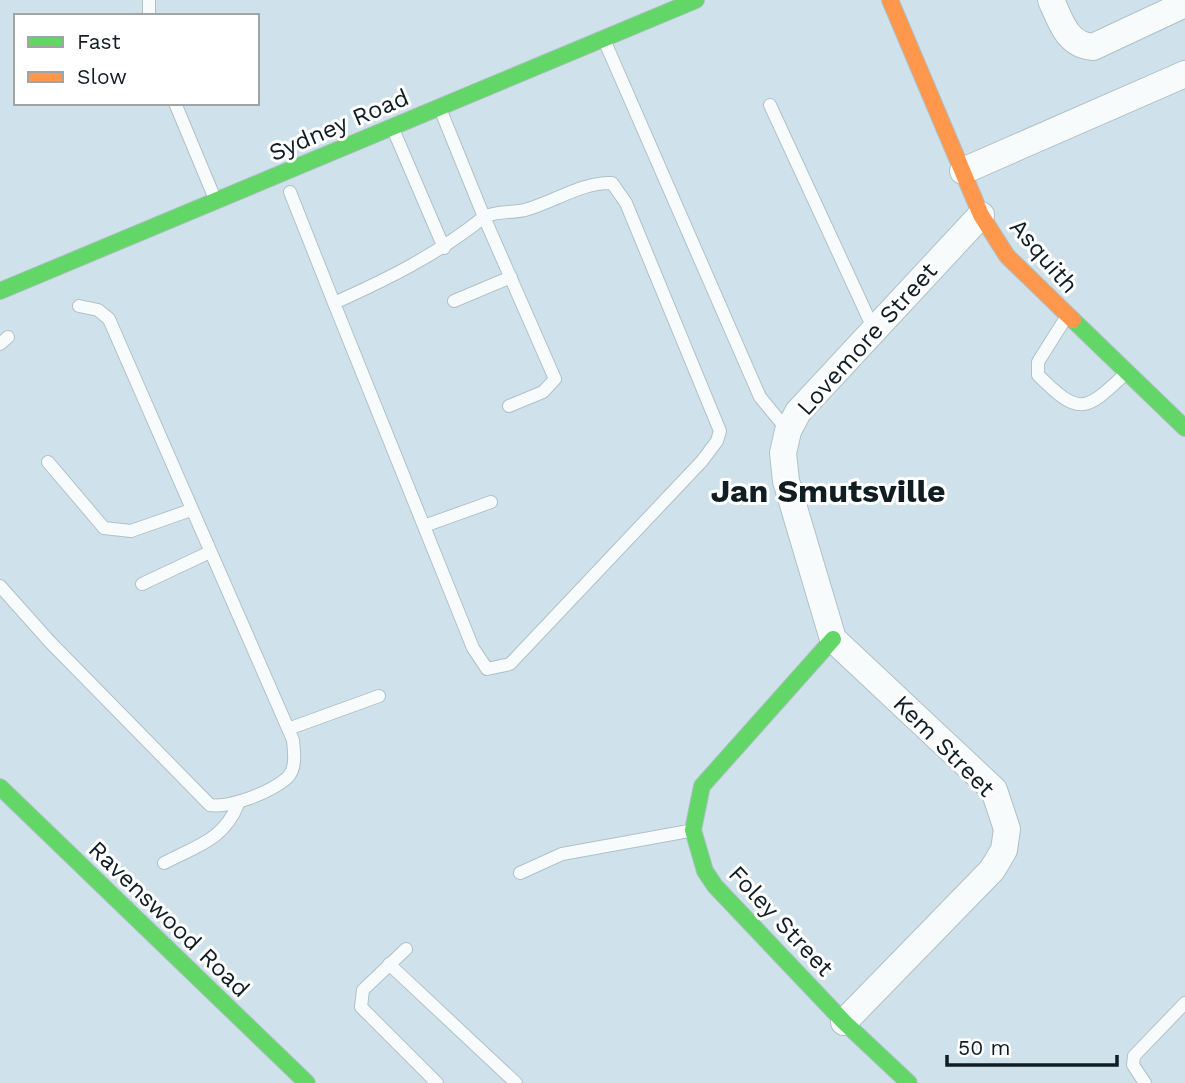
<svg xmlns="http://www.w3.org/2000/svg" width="1185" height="1083" viewBox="0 0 1185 1083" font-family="'Work Sans',sans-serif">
  <rect width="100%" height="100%" fill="#cfe2eb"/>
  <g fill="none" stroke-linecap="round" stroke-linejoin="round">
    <!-- lane casing -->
    <g stroke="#b0c0c7" stroke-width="14">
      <path id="lane" d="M 149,0 L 149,16
        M 605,42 L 760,397 L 788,431
        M 175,103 L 215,199
        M 770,105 L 874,330
        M 393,129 L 444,248
        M 290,192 L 334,303 C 388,279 438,254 484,217 L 441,111
        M 454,301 L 511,277
        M 334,303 L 473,648 L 487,669 L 510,664 L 702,461 L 717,441 L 720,431 L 626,203 L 612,183 C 583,182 555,201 528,209 C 513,214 499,210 484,217 L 555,379 L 543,392 L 509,406
        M 1067,316 L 1038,362 L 1038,375 C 1079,416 1085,412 1124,375
        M 0,344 L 8,337
        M 48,462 L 104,528 L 131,531 L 191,510
        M 424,526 L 491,502
        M 142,584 L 210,552
        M 0,586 L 50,642 L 210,805 C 231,808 271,792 287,778 C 297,769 294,751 293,740 L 109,319 L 98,310 L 79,306
        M 288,729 L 379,696
        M 164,863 C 196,846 224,840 238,804
        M 520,873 L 562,854 L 689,831
        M 406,949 L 363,990 L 361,1007 L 437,1083
        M 389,964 L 516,1083
        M 1145,1083 L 1133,1065 L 1134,1056 L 1185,1003"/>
    </g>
    <!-- street casing -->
    <g stroke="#b0c0c7" stroke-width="28">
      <path id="street" d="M 1051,0 C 1061,22 1067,45 1093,47 L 1185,4
        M 963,171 L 1185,74
        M 844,1022 L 992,870 L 1004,850 L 1007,829 L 994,790 L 833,639 L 786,481 L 783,453 L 788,431 L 798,412 L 981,215"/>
    </g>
    <!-- fast casing -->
    <g stroke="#b0c0c7" stroke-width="18">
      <path id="fast" d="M 0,291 L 696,0
        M 1073,320 L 1185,428
        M 833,639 L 702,786 L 693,830 L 705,871 L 715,886 L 844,1022 L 909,1083
        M 0,787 L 307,1083"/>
    </g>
    <!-- slow casing -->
    <g stroke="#b0c0c7" stroke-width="18">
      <path id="slow" d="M 890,0 L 981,215 L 1007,256 L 1073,320"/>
    </g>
    <!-- lane -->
    <use href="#lane" stroke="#f8fbfc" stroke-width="12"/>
    <!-- street -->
    <use href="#street" stroke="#f8fbfc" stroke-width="26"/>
    <!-- fast -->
    <use href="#fast" stroke="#63d668" stroke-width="16"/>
    <!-- slow -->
    <use href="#slow" stroke="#ff974d" stroke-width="16"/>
  </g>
  <g text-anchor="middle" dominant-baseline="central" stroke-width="6" stroke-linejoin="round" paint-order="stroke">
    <!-- street labels -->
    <g font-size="24" fill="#101e24" stroke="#fff">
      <text transform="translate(339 125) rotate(-23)">Sydney Road</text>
      <text transform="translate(1044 256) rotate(49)">Asquith</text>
      <text transform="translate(867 339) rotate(-48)">Lovemore Street</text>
      <text transform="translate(944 746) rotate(45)">Kem Street</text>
      <text transform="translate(169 919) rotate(44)">Ravenswood Road</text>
      <text transform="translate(781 921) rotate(47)">Foley Street</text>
    </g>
    <!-- district labels -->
    <g font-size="32" font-weight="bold" fill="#101e24" stroke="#fff">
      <text x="828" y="491">Jan Smutsville</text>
    </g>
  </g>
  <!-- legend -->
  <rect x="14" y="14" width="245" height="91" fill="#ffffff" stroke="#9fa5a7" stroke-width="2"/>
  <rect x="28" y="37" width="35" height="10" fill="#63d668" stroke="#9fa5a7" stroke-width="2"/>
  <text x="77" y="49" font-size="21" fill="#101e24">Fast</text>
  <rect x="28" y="72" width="35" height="10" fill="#ff974d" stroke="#9fa5a7" stroke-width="2"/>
  <text x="77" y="84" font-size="21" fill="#101e24">Slow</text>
  <!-- scale -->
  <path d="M947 1055v10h170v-10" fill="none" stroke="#101e24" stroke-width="3.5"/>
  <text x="958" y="1055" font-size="21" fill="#101e24" stroke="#ffffff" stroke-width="5" paint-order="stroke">50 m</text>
</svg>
